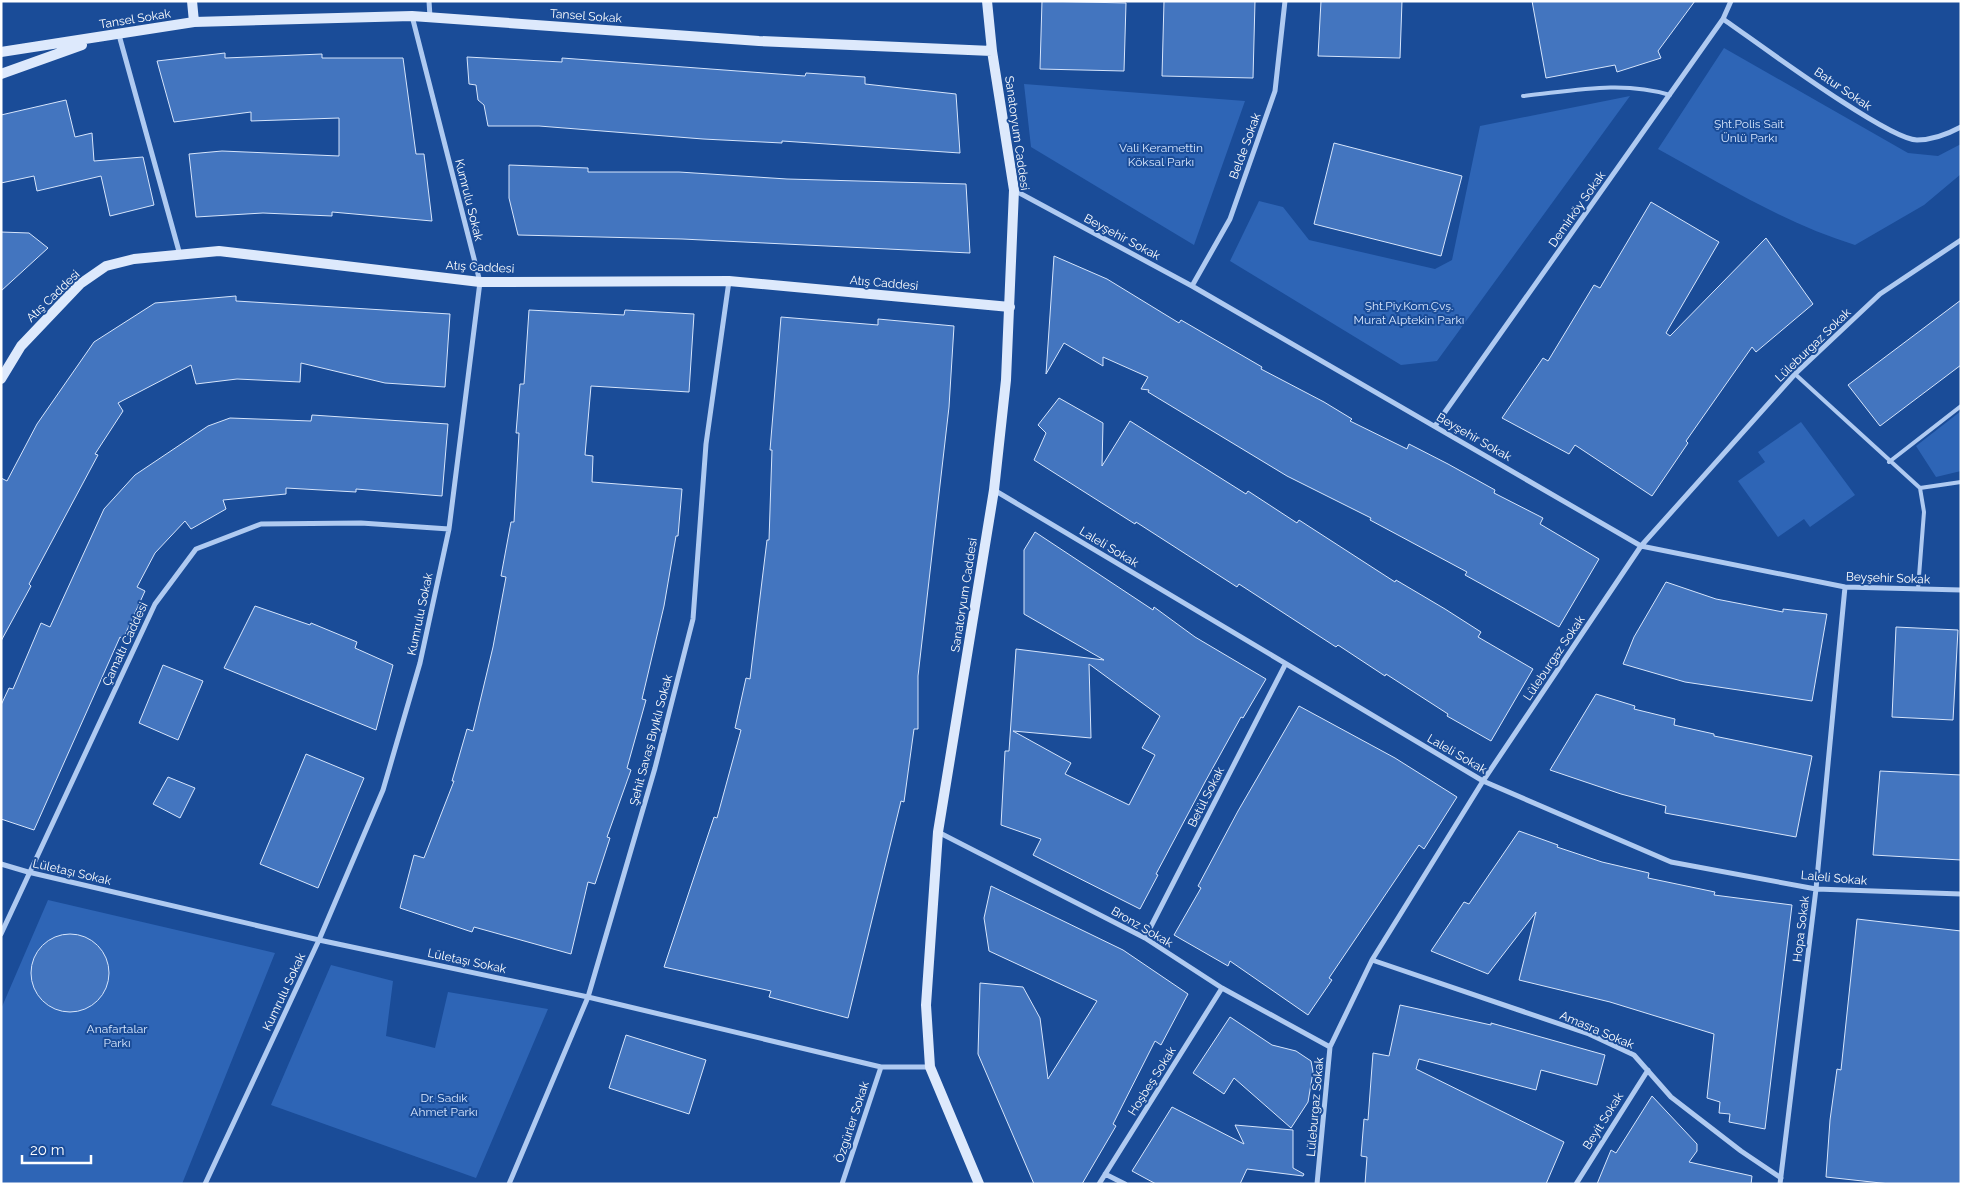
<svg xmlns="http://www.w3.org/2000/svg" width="1962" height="1185" viewBox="0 0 1962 1185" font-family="Raleway,sans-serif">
  <rect width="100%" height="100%" fill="#1a4c98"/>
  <!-- green -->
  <path fill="#2e65b6" d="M 1724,48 L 1908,153 L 1938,156 L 1961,144 L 1961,174 L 1924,205 L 1855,245 C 1785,223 1723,185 1658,149 Z
    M 1024,84 L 1245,101 L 1194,245 L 1031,147 Z
    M 1630,96 L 1437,361 L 1401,365 L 1230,261 L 1259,201 L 1283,207 L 1309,240 L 1435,269 L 1452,260 L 1480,126 Z
    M 1961,411 L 1961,471 L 1936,477 L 1916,446 Z
    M 1801,422 L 1855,495 L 1810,527 L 1804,519 L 1778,537 L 1738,481 L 1765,462 L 1758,452 Z
    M 48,900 L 275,953 L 182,1184 L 1,1184 L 1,1009 Z
    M 331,965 L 393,981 L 386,1036 L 435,1048 L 448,992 L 548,1009 L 476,1178 L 271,1105 Z"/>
  <!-- building -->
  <path fill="#4375bf" stroke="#d6e5fc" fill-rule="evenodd" d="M 1042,1 L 1126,3 L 1124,71 L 1040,69 Z
    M 1164,1 L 1255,1 L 1253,78 L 1162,76 Z
    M 1321,1 L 1402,1 L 1400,58 L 1318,56 Z
    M 1532,1 L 1695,1 L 1658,51 L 1661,58 L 1617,72 L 1615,65 L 1546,78 Z
    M 225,53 L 225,58 L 322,54 L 322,58 L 403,58 L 416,154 L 424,154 L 432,221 L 332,212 L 332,216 L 263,213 L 196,217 L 189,154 L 222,151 L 339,156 L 339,118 L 251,121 L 251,112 L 174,122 L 157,61 Z
    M 467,57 L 562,62 L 562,58 L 805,76 L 806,73 L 865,77 L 865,84 L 956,94 L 960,153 L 782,141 L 782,143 L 703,139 L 539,126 L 488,126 L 484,105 L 478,100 L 476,85 L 469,84 Z
    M 66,100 L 75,137 L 92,133 L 94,161 L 143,157 L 154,205 L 110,216 L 101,176 L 37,191 L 34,176 L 1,183 L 1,115 Z
    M 1334,143 L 1462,176 L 1441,256 L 1314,224 Z
    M 509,165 L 588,168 L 588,172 L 679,172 L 787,179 L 966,184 L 970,253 L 682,239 L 518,235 L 509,198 Z
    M 1651,202 L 1719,242 L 1666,333 L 1670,336 L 1766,238 L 1813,304 L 1756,352 L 1752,347 L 1686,441 L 1688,443 L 1652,496 L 1575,445 L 1569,454 L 1502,418 L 1543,358 L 1548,361 L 1594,285 L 1600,288 Z
    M 1,232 L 29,233 L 48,248 L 1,291 Z
    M 1054,256 L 1107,279 L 1179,323 L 1181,320 L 1262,367 L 1261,369 L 1324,402 L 1352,419 L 1350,421 L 1407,449 L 1409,444 L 1448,464 L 1495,490 L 1494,493 L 1543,518 L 1540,524 L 1599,559 L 1559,627 L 1465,575 L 1467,572 L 1370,520 L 1371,518 L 1287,476 L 1148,392 L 1149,390 L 1141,389 L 1148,377 L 1103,357 L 1103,366 L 1064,343 L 1046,374 Z
    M 236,296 L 236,301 L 450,314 L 445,387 L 385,383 L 301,363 L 300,382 L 237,379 L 196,384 L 191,365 L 118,403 L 123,411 L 95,454 L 98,455 L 29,584 L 31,586 L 1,641 L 1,478 L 7,481 L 37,424 L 94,342 L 155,303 Z
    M 1961,300 L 1961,365 L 1880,426 L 1848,385 Z
    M 529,310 L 624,315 L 625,310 L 694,314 L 689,392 L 591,386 L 585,455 L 593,456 L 592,482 L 682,489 L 678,536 L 676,536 L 664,606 L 642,699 L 646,700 L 627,768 L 631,770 L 607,837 L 610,838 L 595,884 L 588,882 L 571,954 L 474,927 L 472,932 L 400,908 L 414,855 L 424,858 L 454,781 L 452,781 L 467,729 L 473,731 L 493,647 L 506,577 L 501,576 L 511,522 L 514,522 L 519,433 L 516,433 L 520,384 L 524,384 Z
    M 781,317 L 878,325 L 878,319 L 954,326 L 949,407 L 918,676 L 918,729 L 914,729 L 904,802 L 901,801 L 848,1018 L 769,997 L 771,991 L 664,967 L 714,817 L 717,818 L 741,730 L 735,728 L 746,678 L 750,679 L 767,540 L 769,540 L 772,450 L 770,450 Z
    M 1059,398 L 1103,423 L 1102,466 L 1130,421 L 1246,494 L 1248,491 L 1297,523 L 1299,520 L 1395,582 L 1396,580 L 1445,609 L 1481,632 L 1478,637 L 1533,669 L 1491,741 L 1447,716 L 1448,714 L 1386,674 L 1385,676 L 1338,645 L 1336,647 L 1239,584 L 1237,587 L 1136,522 L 1135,524 L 1034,460 L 1046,433 L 1038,425 Z
    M 312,415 L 448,424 L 442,496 L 356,489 L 356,492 L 286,488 L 286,494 L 223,500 L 226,509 L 191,529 L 185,521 L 155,553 L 137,587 L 145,591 L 123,639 L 120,637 L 34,830 L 1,819 L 1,705 L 9,688 L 13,689 L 41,623 L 50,627 L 104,509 L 135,475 L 208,426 L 230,418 L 311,421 Z
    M 1035,532 L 1153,610 L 1154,607 L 1195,637 L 1266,679 L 1243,718 L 1241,717 L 1205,782 L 1156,874 L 1158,875 L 1140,909 L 1033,855 L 1041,839 L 1001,825 L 1005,751 L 1009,751 L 1016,649 L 1104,660 L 1024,614 L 1024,550 ZM 1089,664 L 1160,716 L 1142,748 L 1155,755 L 1129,805 L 1065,774 L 1071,763 L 1013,731 L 1091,738 Z
    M 1666,582 L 1716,599 L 1783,612 L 1783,609 L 1827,614 L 1812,701 L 1685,682 L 1623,664 L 1634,637 Z
    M 255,606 L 310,625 L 311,623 L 357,642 L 355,648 L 393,665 L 376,730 L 224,668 Z
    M 1896,627 L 1958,630 L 1953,720 L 1892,717 Z
    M 163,665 L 203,681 L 178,740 L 139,723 Z
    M 1596,694 L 1635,706 L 1634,709 L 1675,719 L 1674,725 L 1714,734 L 1714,736 L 1812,756 L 1796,837 L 1665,813 L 1666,806 L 1621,794 L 1550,770 Z
    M 1299,706 L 1395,758 L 1457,797 L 1424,849 L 1419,845 L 1329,978 L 1332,980 L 1308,1015 L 1230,961 L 1228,966 L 1174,935 L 1201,888 L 1198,886 L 1238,811 Z
    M 306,754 L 364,778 L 318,888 L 260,864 Z
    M 1880,771 L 1961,775 L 1961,860 L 1873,855 Z
    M 168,777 L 195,788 L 180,818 L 153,804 Z
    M 1519,831 L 1558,845 L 1557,847 L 1602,862 L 1649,873 L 1648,878 L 1715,892 L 1714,895 L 1792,905 L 1765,1129 L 1729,1122 L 1730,1114 L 1719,1113 L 1720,1102 L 1707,1098 L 1714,1034 L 1610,1002 L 1519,980 L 1536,912 L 1488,974 L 1431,951 L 1464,902 L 1469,904 Z
    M 991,886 L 1123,950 L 1188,994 L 1161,1045 L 1155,1041 L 1113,1124 L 1116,1126 L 1082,1184 L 1034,1184 L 978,1054 L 980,983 L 1023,987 L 1040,1018 L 1048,1079 L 1097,1001 L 989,951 L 984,918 Z
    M 1857,919 L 1961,931 L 1961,1184 L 1890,1184 L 1826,1177 L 1830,1120 L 1837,1069 L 1841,1070 Z
    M31 973a39 39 0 1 1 78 0a39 39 0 1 1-78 0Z
    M 1400,1005 L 1491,1025 L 1491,1023 L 1605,1055 L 1597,1085 L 1541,1070 L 1536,1090 L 1419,1059 L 1416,1069 L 1564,1142 L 1546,1184 L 1365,1184 L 1367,1157 L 1361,1156 L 1364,1119 L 1368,1120 L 1373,1053 L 1389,1056 Z
    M 1230,1017 L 1272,1045 L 1296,1051 L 1311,1061 L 1313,1072 L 1308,1102 L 1291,1128 L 1234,1078 L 1224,1094 L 1193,1073 Z
    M 626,1035 L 706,1060 L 689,1114 L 609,1088 Z
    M 1652,1096 L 1697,1144 L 1697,1151 L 1689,1162 L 1752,1176 L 1751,1184 L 1597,1184 L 1611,1150 L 1616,1153 Z
    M 1172,1107 L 1244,1144 L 1235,1125 L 1293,1130 L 1293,1168 L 1304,1174 L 1303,1176 L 1247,1169 L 1240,1184 L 1156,1184 L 1132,1171 Z"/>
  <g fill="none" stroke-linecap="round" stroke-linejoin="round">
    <!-- lane -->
    <path stroke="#afcaf1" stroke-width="4" d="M 1523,96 C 1572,91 1622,80 1670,95
      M 1795,374 L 1920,488 L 1924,512 L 1918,589
      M 1889,462 L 1961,406
      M 1920,488 L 1961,482"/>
    <!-- street -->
    <path stroke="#afcaf1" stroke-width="5" d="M 429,1 L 430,17
      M 1723,19 C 1755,41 1888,140 1917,140 C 1932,140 1948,134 1961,127
      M 119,35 L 180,255
      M 1014,190 L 1192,286 L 1641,546 L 1845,587 L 1961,590
      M 1192,286 L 1230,219 L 1275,91 L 1285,1
      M 1435,426 L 1723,19 L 1731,1
      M 994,490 L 1483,781 L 1671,862 L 1816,889 L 1961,894
      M 938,832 L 1145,938 L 1222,988 L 1330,1047
      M 1,864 L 28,872 L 319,940 L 588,997 L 881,1067 L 930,1067
      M 1,934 L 155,604 L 196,549 L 261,524 L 361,523 L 449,529
      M 1145,938 L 1285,665
      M 1372,960 L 1589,1034 L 1634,1055 L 1671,1097 L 1741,1151 L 1781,1178
      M 1105,1174 L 1125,1184
      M 205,1184 L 319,940 L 383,790 L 420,663 L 449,529 L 480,282 L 412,16
      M 509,1184 L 588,997 L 655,768 L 693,619 L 706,444 L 729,281
      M 842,1184 L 881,1067
      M 1099,1184 L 1222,988
      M 1317,1184 L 1330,1047 L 1372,960 L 1483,781 L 1641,546 L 1795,374 L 1880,294 L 1961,240
      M 1576,1184 L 1648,1070
      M 1780,1184 L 1816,889 L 1845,587"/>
    <!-- secondary -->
    <path stroke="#dde9fc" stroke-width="10" d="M 192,1 L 194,22
      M 1,52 L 194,22 L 412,16 L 759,41 L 992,51
      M 1,74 L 82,45
      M 1,379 L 21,346 L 80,284 L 106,266 L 134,259 L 219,251 L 480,282 L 729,281 L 1010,307
      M 979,1184 L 930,1067 L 926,1005 L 938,832 L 994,490 L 1006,380 L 1014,190 L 992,51 L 987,1"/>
  </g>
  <g text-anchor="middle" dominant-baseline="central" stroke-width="4" stroke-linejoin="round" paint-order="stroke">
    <!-- street labels -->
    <g font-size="12" fill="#fff" stroke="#1a4c98">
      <text transform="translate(586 16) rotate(4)">Tansel Sokak</text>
      <text transform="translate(135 19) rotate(-9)">Tansel Sokak</text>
      <text transform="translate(1843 89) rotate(34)">Batur Sokak</text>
      <text transform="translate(1017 133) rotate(82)">Sanatoryum Caddesi</text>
      <text transform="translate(1245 146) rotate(-70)">Belde Sokak</text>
      <text transform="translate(469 200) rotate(76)">Kumrulu Sokak</text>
      <text transform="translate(1577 209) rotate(-55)">Demirköy Sokak</text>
      <text transform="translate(1122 237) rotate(28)">Beyşehir Sokak</text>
      <text transform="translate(480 267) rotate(3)">Atış Caddesi</text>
      <text transform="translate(884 283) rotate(5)">Atış Caddesi</text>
      <text transform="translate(53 296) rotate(-44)">Atış Caddesi</text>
      <text transform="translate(1813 345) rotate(-44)">Lüleburgaz Sokak</text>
      <text transform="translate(1474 437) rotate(30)">Beyşehir Sokak</text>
      <text transform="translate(1109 547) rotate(31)">Laleli Sokak</text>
      <text transform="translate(1888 578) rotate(2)">Beyşehir Sokak</text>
      <text transform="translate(964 595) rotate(-81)">Sanatoryum Caddesi</text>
      <text transform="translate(420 614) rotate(-78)">Kumrulu Sokak</text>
      <text transform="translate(125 644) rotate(-65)">Çamaltı Caddesi</text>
      <text transform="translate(1554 658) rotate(-56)">Lüleburgaz Sokak</text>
      <text transform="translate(651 740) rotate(-75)">Şehit Savaş Bıyıklı Sokak</text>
      <text transform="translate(1457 754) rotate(30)">Laleli Sokak</text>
      <text transform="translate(1206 797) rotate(-63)">Betül Sokak</text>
      <text transform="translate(72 872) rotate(13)">Lületaşı Sokak</text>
      <text transform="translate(1834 878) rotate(5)">Laleli Sokak</text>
      <text transform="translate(1142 927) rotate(30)">Bronz Sokak</text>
      <text transform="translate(1801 929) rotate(-83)">Hopa Sokak</text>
      <text transform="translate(467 961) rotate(12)">Lületaşı Sokak</text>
      <text transform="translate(284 992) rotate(-65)">Kumrulu Sokak</text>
      <text transform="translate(1597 1030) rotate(23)">Amasra Sokak</text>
      <text transform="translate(1152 1081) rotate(-58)">Hoşbeş Sokak</text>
      <text transform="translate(1315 1107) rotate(-85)">Lüleburgaz Sokak</text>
      <text transform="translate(1603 1121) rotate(-58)">Beyit Sokak</text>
      <text transform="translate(852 1122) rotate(-72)">Özgürler Sokak</text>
    </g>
    <!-- park labels -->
    <g font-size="12" fill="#d6e5fc" stroke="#1a4c98">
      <text x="1749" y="124">Şht.Polis Sait<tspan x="1749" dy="14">Ünlü Parkı</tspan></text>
      <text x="1161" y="148">Vali Keramettin<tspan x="1161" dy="14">Köksal Parkı</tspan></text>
      <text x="1409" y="306">Şht.Piy.Kom.Çvş.<tspan x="1409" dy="14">Murat Alptekin Parkı</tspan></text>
      <text x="117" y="1029">Anafartalar<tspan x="117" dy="14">Parkı</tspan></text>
      <text x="444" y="1098">Dr. Sadık<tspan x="444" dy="14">Ahmet Parkı</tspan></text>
    </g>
  </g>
  <!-- border -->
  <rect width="1962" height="1185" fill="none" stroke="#ffffff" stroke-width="5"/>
  <!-- scale -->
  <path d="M22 1155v8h69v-8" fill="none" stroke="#ffffff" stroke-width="2.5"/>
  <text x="30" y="1155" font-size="15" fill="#ffffff" stroke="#1a4c98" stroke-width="4" paint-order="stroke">20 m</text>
</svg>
